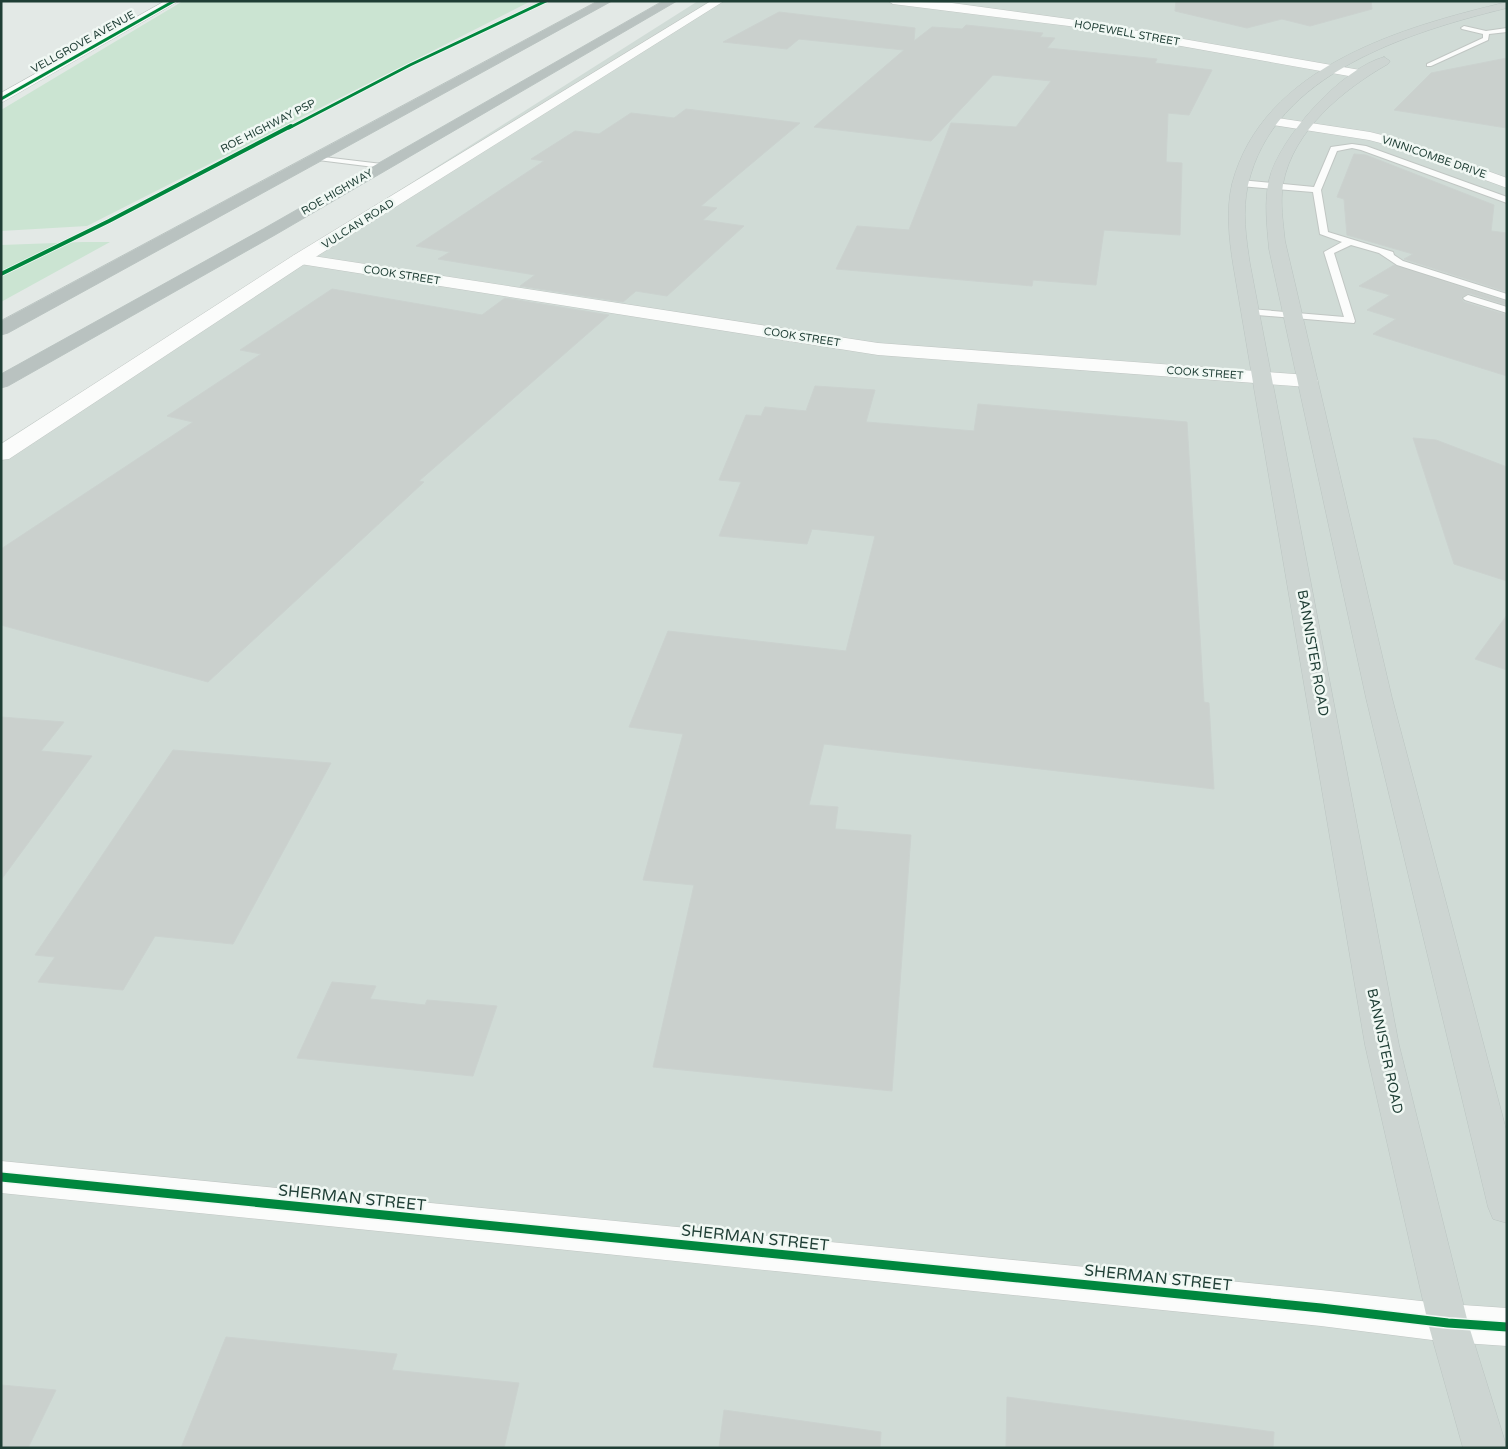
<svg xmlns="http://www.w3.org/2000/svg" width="1508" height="1449" viewBox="0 0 1508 1449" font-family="'Varela Round',sans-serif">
  <rect width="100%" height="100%" fill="#e3e9e6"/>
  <!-- built -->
  <path fill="#d0dbd6" d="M 698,1 L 1507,1 L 1507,1448 L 1,1448 L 1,443 Z"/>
  <!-- green -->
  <path fill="#cbe4d2" d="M 183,1 L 531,1 L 87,226 L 1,231 L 1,110 Z
    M 83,242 L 110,242 L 1,302 L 1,245 Z"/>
  <!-- building -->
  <path fill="#cad0cd" stroke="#cbd2cf" d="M 1176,1 L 1371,1 L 1372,9 L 1310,26 L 1282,19 L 1247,28 L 1175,11 Z
    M 779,12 L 915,28 L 914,41 L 932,27 L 962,29 L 966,25 L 1043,33 L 1040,37 L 1055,38 L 1047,48 L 1157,59 L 1155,63 L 1212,70 L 1189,115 L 1168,113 L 1166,162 L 1182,163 L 1180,235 L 1104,230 L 1096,285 L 1033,280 L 1032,286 L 836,269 L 857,226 L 909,230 L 951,123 L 1016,127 L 1051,81 L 993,75 L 931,141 L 814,127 L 904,50 L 799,39 L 787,49 L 723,42 Z
    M 1507,58 L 1507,128 L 1394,110 L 1431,73 Z
    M 686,109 L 800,123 L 701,206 L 717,208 L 703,220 L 744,226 L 667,296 L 636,291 L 623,302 L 520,286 L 535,275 L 438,259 L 450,252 L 416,246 L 544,161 L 531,159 L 575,131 L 599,134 L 631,113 L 674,118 Z
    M 1354,154 L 1366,155 L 1494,205 L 1491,231 L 1507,233 L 1507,292 L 1404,259 L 1413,254 L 1347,235 L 1344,199 L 1337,197 Z
    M 1394,265 L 1507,302 L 1507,305 L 1469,293 L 1461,298 L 1464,302 L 1507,315 L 1507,376 L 1373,334 L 1396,319 L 1367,310 L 1390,295 L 1359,286 Z
    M 332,289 L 482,315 L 505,298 L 609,315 L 419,481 L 424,482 L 208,682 L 1,625 L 1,549 L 193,422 L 167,416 L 261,354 L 240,350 Z
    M 815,386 L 875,390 L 866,422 L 974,431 L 978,404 L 1187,422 L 1204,702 L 1209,703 L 1214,789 L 824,744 L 809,805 L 838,807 L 835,829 L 911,835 L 892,1091 L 653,1067 L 694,885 L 643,880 L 683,734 L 629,727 L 668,631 L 846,651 L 875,536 L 812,529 L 807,544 L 719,536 L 741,482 L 719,480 L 746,415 L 761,416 L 765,407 L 806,411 Z
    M 1413,438 L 1436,440 L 1507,467 L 1507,581 L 1454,564 Z
    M 1507,615 L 1507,670 L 1475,659 Z
    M 1,717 L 64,722 L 41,751 L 92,756 L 1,880 Z
    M 173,750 L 331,763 L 233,944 L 155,936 L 123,990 L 38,982 L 55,957 L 35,955 Z
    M 332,982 L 376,986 L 370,999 L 425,1005 L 427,1000 L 497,1006 L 473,1076 L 297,1058 Z
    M 226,1337 L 397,1354 L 392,1370 L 519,1383 L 504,1448 L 181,1448 Z
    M 1,1385 L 56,1390 L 28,1448 L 1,1448 Z
    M 1007,1397 L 1274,1432 L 1273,1448 L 1006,1448 Z
    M 724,1410 L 881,1432 L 880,1448 L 719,1448 Z"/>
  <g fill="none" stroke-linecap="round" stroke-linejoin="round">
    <!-- service casing -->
    <g stroke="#c0c6c3" stroke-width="2">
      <path id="service" d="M 1464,26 L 1486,31 L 1507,28 L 1507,32 L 1489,34 L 1488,40 L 1431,66 L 1427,66 L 1427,64 L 1483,38 L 1483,34 L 1462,29 L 1461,28 Z
        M 1352,144 L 1366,146 L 1507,197 L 1507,203 L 1361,150 L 1352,148 L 1337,151 L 1321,190 L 1328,232 L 1393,252 L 1394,255 L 1403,261 L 1507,294 L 1507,300 L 1397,265 L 1379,253 L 1351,245 L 1334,253 L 1355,321 L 1354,323 L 1246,314 L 1245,312 L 1250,309 L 1344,317 L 1324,252 L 1342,242 L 1320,234 L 1313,192 L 1240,186 L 1236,183 L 1240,180 L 1314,187 L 1331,147 Z
        M 315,156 L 382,164 L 386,166 L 382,168 L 318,160 L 315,160 Z
        M 1468,295 L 1507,307 L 1507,313 L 1465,300 L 1463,298 Z"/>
    </g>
    <!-- minor casing -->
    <g stroke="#c0c6c3" stroke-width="1">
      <path id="minor" d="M 888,1 L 952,3 L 1069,19 L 1360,70 L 1366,74 L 1360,78 L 1069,26 L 893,4 Z
        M 1271,117 L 1370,132 L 1402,140 L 1507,178 L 1507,188 L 1392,146 L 1369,140 L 1266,124 L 1264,121 Z
        M 300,254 L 878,343 L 1308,375 L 1315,377 L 1318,381 L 1315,385 L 1308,387 L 878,355 L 294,263 L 291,259 L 294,255 Z
        M 1,1161 L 1321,1290 L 1448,1304 L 1507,1308 L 1507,1346 L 1448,1342 L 1321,1326 L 1,1193 Z"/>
    </g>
    <!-- tertiary casing -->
    <g stroke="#c0c6c3" stroke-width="1">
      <path id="tertiary" d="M 165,1 L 179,1 L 1,103 L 1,93 Z
        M 711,1 L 724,1 L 306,263 L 9,459 L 1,460 L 1,444 L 294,255 Z"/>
    </g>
    <!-- primary casing -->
    <g stroke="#bbc5c2" stroke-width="1">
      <path id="primary" d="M 1507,2 L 1507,8 C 1410,32 1273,73 1248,185 C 1242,211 1246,238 1250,264 L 1399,1045 L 1468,1323 L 1507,1448 L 1463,1448 L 1428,1323 L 1365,1045 L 1233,264 C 1229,238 1226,210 1232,184 C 1263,66 1403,27 1507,2 Z
        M 1384,57 L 1390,61 L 1388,64 C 1344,89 1293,130 1283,184 C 1280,203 1283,222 1285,241 L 1392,698 L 1507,1133 L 1507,1223 L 1493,1219 L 1488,1207 L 1366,698 L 1269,249 C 1267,226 1264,202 1269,180 C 1279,138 1342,68 1384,57 Z"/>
    </g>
    <!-- motorway casing -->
    <g stroke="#bbc5c2" stroke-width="1">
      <path id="motorway" d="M 598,1 L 612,1 L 8,333 L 1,335 L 1,321 Z
        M 663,1 L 677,1 L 275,235 L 8,386 L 1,388 L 1,374 L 263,229 Z"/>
    </g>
    <!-- service -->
    <use href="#service" fill="#fbfcfb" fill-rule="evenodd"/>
    <!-- minor -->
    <use href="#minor" fill="#fbfcfb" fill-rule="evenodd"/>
    <!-- tertiary -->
    <use href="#tertiary" fill="#fbfcfb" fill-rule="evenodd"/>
    <!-- primary -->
    <use href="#primary" fill="#cdd5d2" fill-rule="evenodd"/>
    <!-- motorway -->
    <use href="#motorway" fill="#b9c2c0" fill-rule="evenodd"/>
    <!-- cycleway-far2 casing -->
    <g stroke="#f1f8f4" stroke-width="4.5">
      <path id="cycleway-far2" d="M 1,99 L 174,1
        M 289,128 L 410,65 L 546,1"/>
    </g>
    <!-- cycleway-far1 casing -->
    <g stroke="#f1f8f4" stroke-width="5.5">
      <path id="cycleway-far1" d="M 1,274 L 109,221 L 291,126"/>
    </g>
    <!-- cycleway casing -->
    <g stroke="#f1f8f4" stroke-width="12">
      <path id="cycleway" d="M 1,1177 L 1321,1308 L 1448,1323 L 1507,1327"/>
    </g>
    <!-- cycleway-far2 -->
    <use href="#cycleway-far2" stroke="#00873e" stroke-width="3"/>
    <!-- cycleway-far1 -->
    <use href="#cycleway-far1" stroke="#00873e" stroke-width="4"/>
    <!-- cycleway -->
    <use href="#cycleway" stroke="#00873e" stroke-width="9"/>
  </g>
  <g text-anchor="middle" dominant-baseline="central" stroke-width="5" stroke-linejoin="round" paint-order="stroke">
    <!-- far-street labels -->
    <g font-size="11" fill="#1f3e35" stroke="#f1f8f4">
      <text transform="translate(1127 33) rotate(10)">HOPEWELL STREET</text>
      <text transform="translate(83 42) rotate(-29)">VELLGROVE AVENUE</text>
      <text transform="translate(268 126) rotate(-27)">ROE HIGHWAY PSP</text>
      <text transform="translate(1434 157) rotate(19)">VINNICOMBE DRIVE</text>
      <text transform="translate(337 192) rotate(-30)">ROE HIGHWAY</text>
      <text transform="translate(358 224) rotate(-32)">VULCAN ROAD</text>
      <text transform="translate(402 275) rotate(9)">COOK STREET</text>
      <text transform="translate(802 337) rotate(9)">COOK STREET</text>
      <text transform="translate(1205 373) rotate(4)">COOK STREET</text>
    </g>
    <!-- street labels -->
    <g font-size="14" fill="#1f3e35" stroke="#f1f8f4">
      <text transform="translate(1313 653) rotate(80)">BANNISTER ROAD</text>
      <text transform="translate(1385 1051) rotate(78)">BANNISTER ROAD</text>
    </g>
    <!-- near-street labels -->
    <g font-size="16" fill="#1f3e35" stroke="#f1f8f4">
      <text transform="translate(352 1198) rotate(6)">SHERMAN STREET</text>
      <text transform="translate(755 1238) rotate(6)">SHERMAN STREET</text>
      <text transform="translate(1158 1278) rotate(6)">SHERMAN STREET</text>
    </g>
  </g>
  <!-- border -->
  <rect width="1508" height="1449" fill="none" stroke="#1f3e35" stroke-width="5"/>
</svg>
